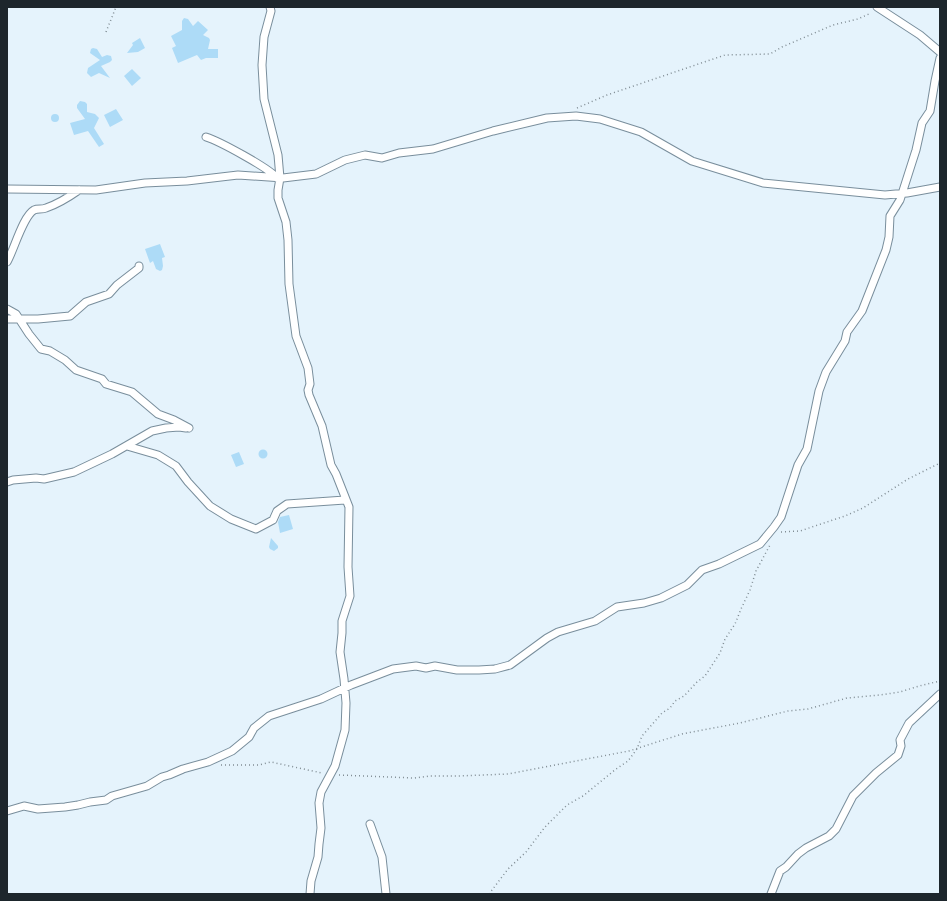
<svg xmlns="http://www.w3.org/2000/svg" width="947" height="901" viewBox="0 0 947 901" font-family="'Source Sans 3',sans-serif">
  <rect width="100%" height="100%" fill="#e5f3fc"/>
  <!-- building -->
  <path fill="#addbf7" d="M 184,18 L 188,19 L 193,26 L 198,21 L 208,30 L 203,35 L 209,38 L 210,40 L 208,49 L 218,49 L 218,58 L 206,58 L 201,60 L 197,55 L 178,63 L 172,48 L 176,46 L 171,36 L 182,30 L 182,21 Z
    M 140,38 L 145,48 L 138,52 L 127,53 L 133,45 L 132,43 Z
    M 93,48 L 97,49 L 102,57 L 107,55 L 111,56 L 112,60 L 110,62 L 101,66 L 110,78 L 99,73 L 91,77 L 87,73 L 88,68 L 100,60 L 90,53 L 91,49 Z
    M 132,69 L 141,78 L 132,86 L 124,76 Z
    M 80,101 L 85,102 L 87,104 L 87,112 L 95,114 L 99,118 L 94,128 L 104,144 L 99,147 L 88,131 L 74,135 L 70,123 L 85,119 L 77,108 L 77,105 Z
    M 116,109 L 123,120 L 110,127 L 104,115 Z
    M51 118a4 4 0 1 1 8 0a4 4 0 1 1-8 0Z
    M 160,244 L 165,257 L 162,258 L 163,266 L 162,270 L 160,271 L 156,269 L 153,261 L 150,263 L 145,249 Z
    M258.5 454a4.5 4.5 0 1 1 9 0a4.5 4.5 0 1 1-9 0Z
    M 239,452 L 244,464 L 236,467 L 231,455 Z
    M 289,515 L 293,529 L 280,533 L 278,522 L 280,517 Z
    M 271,538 L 278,546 L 278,548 L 274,551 L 270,549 L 269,547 Z"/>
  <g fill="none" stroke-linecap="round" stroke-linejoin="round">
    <!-- street casing -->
    <g stroke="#798e9c" stroke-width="9">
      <path id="street" d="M 270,7 L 271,11 L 264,37 L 262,65 L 264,99 L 278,155 L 280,178 L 278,190 L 278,198 L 286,222 L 288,240 L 289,284 L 296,336 L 308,368 L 310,384 L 308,390 L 309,395 L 322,426 L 331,465 L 336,474 L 349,507 L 348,567 L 350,596 L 342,621 L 342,633 L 340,652 L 344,679 L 346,703 L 345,730 L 335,766 L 321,792 L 319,803 L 321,828 L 319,844 L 318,857 L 311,881 L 310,894
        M 877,7 L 920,35 L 940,52
        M 206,137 C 219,141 269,168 277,178
        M 7,189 L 96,190 L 145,183 L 187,181 L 238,175 L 283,178 L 316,174 L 345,160 L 365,155 L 382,158 L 399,153 L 433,149 L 493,131 L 547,118 L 576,116 L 600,119 L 641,132 L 692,161 L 763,183 L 885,195 L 907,193 L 940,187
        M 7,262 C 14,250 23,216 34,210 C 38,208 42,210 46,208 C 58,204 69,197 79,190
        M 7,309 L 16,314 L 29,334 L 41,349 L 50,351 L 65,360 L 76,370 L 102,379 L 106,384 L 132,392 L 158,414 L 174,420 L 189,428
        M 7,319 L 38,319 L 70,316 L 86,302 L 109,294 L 117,285 L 139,268 L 139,266
        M 127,446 L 158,455 L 176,466 L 188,482 L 210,506 L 231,519 L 256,529 L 273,520 L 277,511 L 287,504 L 345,500
        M 7,482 L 13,480 L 36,478 L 44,479 L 74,472 L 112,454 L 152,431 L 166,428 L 179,427 L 186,428
        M 7,811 L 24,806 L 38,809 L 65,807 L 78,805 L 90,802 L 106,800 L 112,796 L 147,786 L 162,777 L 169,775 L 183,769 L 208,762 L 232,751 L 249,737 L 254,728 L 269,716 L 321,699 L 351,685 L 393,669 L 416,666 L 426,668 L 435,666 L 457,670 L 479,670 L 495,669 L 510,665 L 547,638 L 558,632 L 595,621 L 617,607 L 644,603 L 661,598 L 687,585 L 702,570 L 719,564 L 760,544 L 774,527 L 781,517 L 798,465 L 807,449 L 819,391 L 826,372 L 845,341 L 847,332 L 862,311 L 886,250 L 889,237 L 890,216 L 900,200 L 916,150 L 922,123 L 930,111 L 935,81 L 940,58
        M 370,824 L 382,857 L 386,894
        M 771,894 L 780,871 L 786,867 L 798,854 L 806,848 L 829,836 L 836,829 L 853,796 L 876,773 L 898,755 L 901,746 L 900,740 L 909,723 L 940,694"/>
    </g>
    <!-- path -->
    <path stroke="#818d94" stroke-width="1.5" stroke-dasharray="1 3" stroke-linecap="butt" d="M 106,32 L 116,7
      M 577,108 L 607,95 L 725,55 L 770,54 L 782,47 L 833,25 L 858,19 L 871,13
      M 781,532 L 800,531 L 845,516 L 863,508 L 908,479 L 940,463
      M 221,765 L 259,765 L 271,762 L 322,773
      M 339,775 L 414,778 L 430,776 L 458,776 L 508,774 L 629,751 L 682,734 L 740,723 L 788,711 L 808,709 L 847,698 L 880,695 L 900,692 L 919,686 L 940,681
      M 489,894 L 508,869 L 526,852 L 545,827 L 567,805 L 583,796 L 616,769 L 628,761 L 637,749 L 642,736 L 662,713 L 670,708 L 675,701 L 684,696 L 697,682 L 705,676 L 720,653 L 725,639 L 735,624 L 741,609 L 750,590 L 756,571 L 770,545"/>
    <!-- street -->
    <use href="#street" stroke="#fff" stroke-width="7"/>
  </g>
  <!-- border -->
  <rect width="947" height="901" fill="none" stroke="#1d262c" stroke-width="16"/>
</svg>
